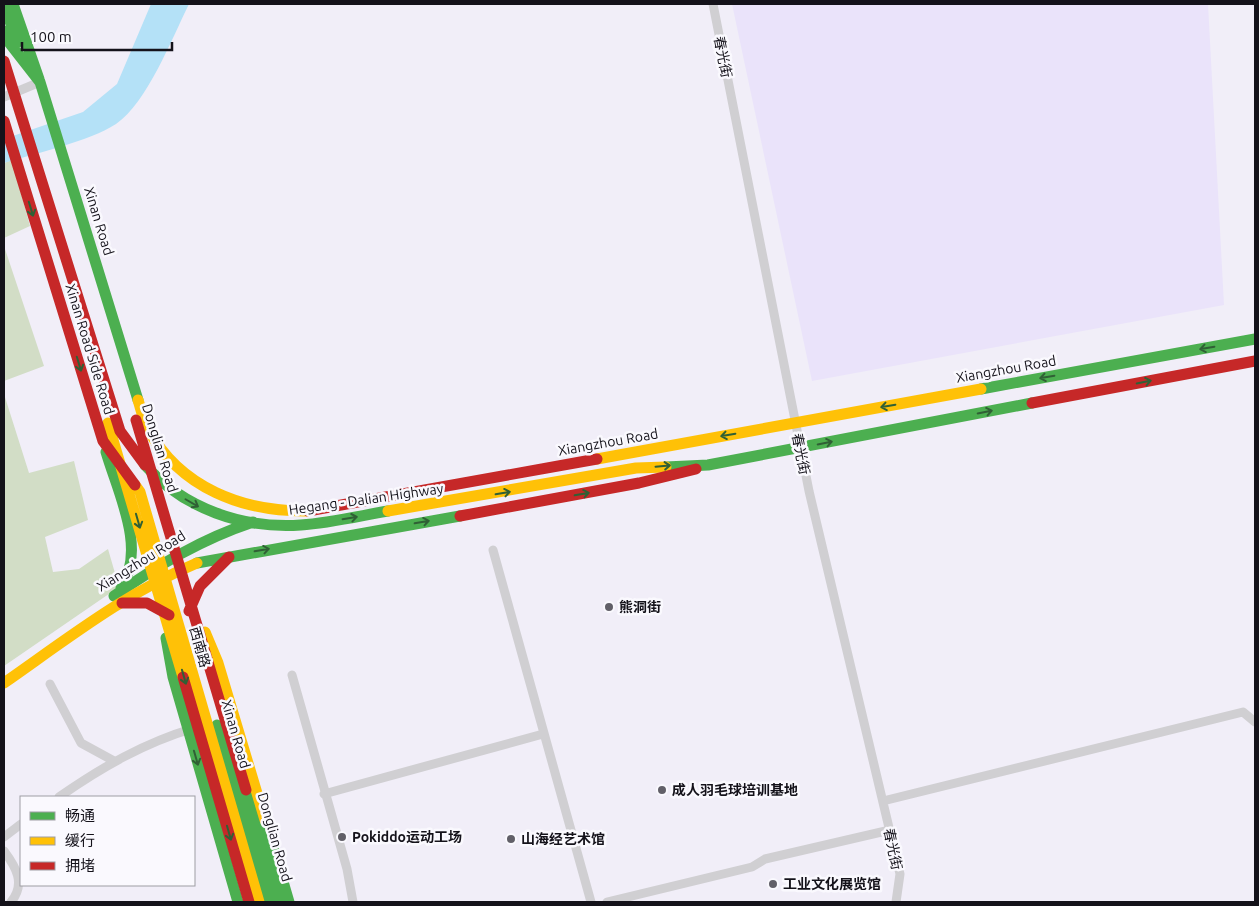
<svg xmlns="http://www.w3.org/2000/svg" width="1259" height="906" viewBox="0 0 1259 906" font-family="Ubuntu,'Noto Sans SC',sans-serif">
  <rect width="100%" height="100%" fill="#f1eef8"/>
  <!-- built -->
  <path fill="#eae3fa" d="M 732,4 L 1208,4 L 1224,305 L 812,381 Z"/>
  <!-- green -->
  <path fill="#d2ddc6" d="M 12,160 L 30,226 L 4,238 L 4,163 Z
    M 4,246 L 44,366 L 4,381 Z
    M 4,394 L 29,473 L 74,461 L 88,520 L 45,537 L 53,572 L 79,569 L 108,549 L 119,587 L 4,666 Z"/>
  <!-- water -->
  <path fill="#b4e1f7" d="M 151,4 L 189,4 C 172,38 147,103 116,124 C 88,142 36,153 4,163 L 4,139 L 83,112 L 117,84 Z"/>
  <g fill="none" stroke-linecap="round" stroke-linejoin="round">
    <!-- street -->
    <path stroke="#d0cfd2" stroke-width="9" d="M 713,4 L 809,491 L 900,874 L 896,902
      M 4,97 L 40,82
      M 493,550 L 591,902
      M 292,675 L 347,869 L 353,902
      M 50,684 L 81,743 L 114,761
      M 324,794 L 543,734
      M 59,797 C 102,767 144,743 194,728
      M 883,801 L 1243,712 L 1255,722
      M 4,837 L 21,824
      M 4,851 C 16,867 26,884 11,902
      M 607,902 L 752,867 L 765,859 L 890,830"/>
    <!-- fast -->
    <path stroke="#4caf50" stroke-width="11" d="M 13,4 L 39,79
      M 4,6 L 18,42
      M 4,31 L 8,41 L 40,82 L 138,400
      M 981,389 L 1255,339
      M 106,452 C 118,493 147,549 121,588
      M 145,465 C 184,509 243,529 301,525 C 330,523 359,516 388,511
      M 666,467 L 708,465 L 1032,403
      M 197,563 L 460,516
      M 114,596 C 158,565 202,539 253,522
      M 166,638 L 173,677 L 238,902
      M 217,725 L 269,902
      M 246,790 L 279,902
      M 265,820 L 289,902"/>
    <!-- slow -->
    <path stroke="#ffc107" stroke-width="11" d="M 138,400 C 141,409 143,420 148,429 C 180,488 243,512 308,511
      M 108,423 L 183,677
      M 597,459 L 981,389
      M 135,485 L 140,492 L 259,902
      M 388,511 L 636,468 L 666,467
      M 205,632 L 218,663 L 265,820
      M 4,683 C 67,639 127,592 197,563"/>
    <!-- jam -->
    <path stroke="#c62828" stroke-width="11" d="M 4,61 L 120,431 L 145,465
      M 4,121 L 103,441 L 135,485
      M 1032,403 L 1255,361
      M 136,420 L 246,790
      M 308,511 L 597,459
      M 460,516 L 639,483 L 696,469
      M 122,603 L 147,603 L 169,615
      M 189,611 L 200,586 L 229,557
      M 183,677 L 249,902"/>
  </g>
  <!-- one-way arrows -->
  <defs><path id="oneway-shaft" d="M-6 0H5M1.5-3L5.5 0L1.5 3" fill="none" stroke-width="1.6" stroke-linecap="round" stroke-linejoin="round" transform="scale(1.25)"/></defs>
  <g stroke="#306035">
    <use href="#oneway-shaft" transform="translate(31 209) rotate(73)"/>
    <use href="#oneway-shaft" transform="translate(1207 348) rotate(170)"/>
    <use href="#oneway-shaft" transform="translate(79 364) rotate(73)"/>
    <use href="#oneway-shaft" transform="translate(1047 377) rotate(170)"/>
    <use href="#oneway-shaft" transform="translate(1144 382) rotate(-11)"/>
    <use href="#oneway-shaft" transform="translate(888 406) rotate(170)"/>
    <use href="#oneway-shaft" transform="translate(985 412) rotate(-11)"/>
    <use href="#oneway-shaft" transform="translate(728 435) rotate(170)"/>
    <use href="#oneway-shaft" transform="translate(825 443) rotate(-11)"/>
    <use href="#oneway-shaft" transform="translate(663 466) rotate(-5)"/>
    <use href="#oneway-shaft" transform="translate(503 493) rotate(-10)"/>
    <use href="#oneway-shaft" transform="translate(582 494) rotate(-10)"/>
    <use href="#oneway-shaft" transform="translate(192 503) rotate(30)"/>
    <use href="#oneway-shaft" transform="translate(350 518) rotate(-9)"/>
    <use href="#oneway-shaft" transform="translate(138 521) rotate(74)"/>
    <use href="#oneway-shaft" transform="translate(422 522) rotate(-10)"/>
    <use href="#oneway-shaft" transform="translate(262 550) rotate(-10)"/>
    <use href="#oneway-shaft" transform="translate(184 677) rotate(74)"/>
    <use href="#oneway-shaft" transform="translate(196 758) rotate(74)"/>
    <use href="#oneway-shaft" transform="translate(229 833) rotate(74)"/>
  </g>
  <!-- markers -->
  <g fill="#615f68" stroke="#faf9fe" stroke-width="2">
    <circle cx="609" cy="607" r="5"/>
    <circle cx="662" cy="790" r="5"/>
    <circle cx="342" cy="837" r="5"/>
    <circle cx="511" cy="839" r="5"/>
    <circle cx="773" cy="884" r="5"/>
  </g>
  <g text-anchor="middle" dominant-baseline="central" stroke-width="5" stroke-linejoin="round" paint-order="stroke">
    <!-- street labels -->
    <g font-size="14" fill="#14121a" stroke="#faf9fe">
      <text transform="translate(723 57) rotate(79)">春光街</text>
      <text transform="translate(99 221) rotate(73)">Xinan Road</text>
      <text transform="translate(90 349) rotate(73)">Xinan Road Side Road</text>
      <text transform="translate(1006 369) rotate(-10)">Xiangzhou Road</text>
      <text transform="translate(608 442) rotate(-10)">Xiangzhou Road</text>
      <text transform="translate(160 448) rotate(73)">Donglian Road</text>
      <text transform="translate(801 454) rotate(79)">春光街</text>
      <text transform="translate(366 499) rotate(-8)">Hegang - Dalian Highway</text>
      <text transform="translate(141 561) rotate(-32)">Xiangzhou Road</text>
      <text transform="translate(200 647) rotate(74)">西南路</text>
      <text transform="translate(236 734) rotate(74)">Xinan Road</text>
      <text transform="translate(275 837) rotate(74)">Donglian Road</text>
      <text transform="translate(893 849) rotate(78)">春光街</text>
    </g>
    <!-- poi labels -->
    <g font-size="14" font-weight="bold" fill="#14121a" stroke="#faf9fe" text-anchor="start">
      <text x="619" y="607">熊洞街</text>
      <text x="672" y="790">成人羽毛球培训基地</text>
      <text x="352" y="837">Pokiddo运动工场</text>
      <text x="521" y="839">山海经艺术馆</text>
      <text x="783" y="884">工业文化展览馆</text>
    </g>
  </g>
  <!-- border -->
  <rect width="1259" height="906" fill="none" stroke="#14121a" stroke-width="10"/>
  <!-- legend -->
  <rect x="20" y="796" width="175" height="90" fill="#faf9fe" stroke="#9e9da3"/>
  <rect x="30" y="812" width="25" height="8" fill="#4caf50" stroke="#9e9da3"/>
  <text x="65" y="821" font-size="15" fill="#14121a">畅通</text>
  <rect x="30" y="837" width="25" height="8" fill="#ffc107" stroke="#9e9da3"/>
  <text x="65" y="846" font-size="15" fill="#14121a">缓行</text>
  <rect x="30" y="862" width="25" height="8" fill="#c62828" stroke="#9e9da3"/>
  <text x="65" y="871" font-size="15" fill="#14121a">拥堵</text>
  <!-- scale -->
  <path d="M22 42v8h150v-8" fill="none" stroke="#14121a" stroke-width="2.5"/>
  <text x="30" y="42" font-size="15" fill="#14121a" stroke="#faf9fe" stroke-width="4" paint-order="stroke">100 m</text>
</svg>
